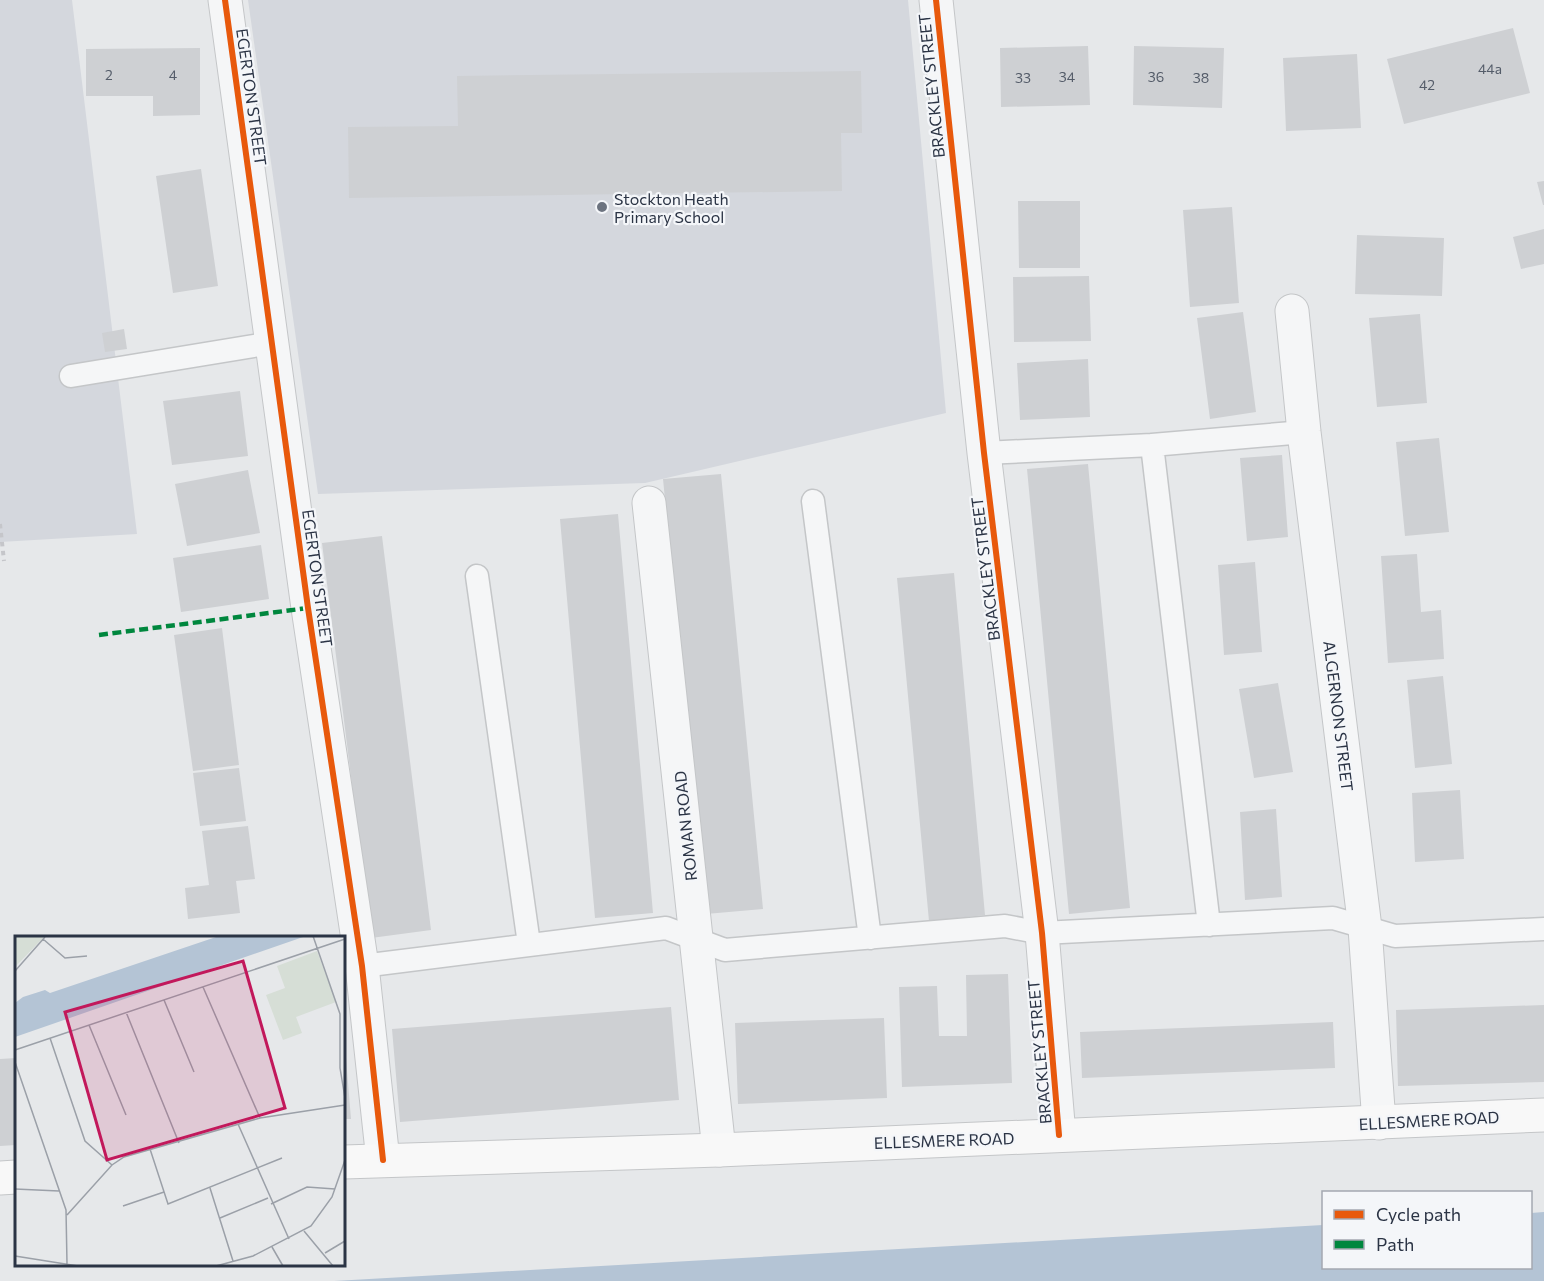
<svg xmlns="http://www.w3.org/2000/svg" width="1544" height="1281" viewBox="0 0 1544 1281" font-family="Commissioner,sans-serif">
  <rect width="100%" height="100%" fill="#e6e8ea"/>
  <!-- built -->
  <path fill="#d4d7dd" d="M 0,0 L 72,0 L 137,534 L 0,542 Z
    M 248,0 L 908,0 L 946,413 L 645,483 L 318,494 Z"/>
  <!-- water -->
  <path fill="#b4c4d5" d="M 1544,1212 L 1544,1281 L 334,1281 L 1323,1225 L 1324,1268 L 1530,1268 L 1531,1213 Z"/>
  <!-- building -->
  <path fill="#ced0d3" d="M 1513,28 L 1530,93 L 1404,124 L 1387,59 Z
    M 1088,46 L 1090,105 L 1001,107 L 1000,48 Z
    M 1134,46 L 1224,48 L 1222,108 L 1133,105 Z
    M 200,48 L 200,115 L 153,116 L 153,96 L 86,96 L 86,49 Z
    M 1357,54 L 1361,128 L 1286,131 L 1283,58 Z
    M 861,71 L 862,133 L 841,133 L 842,191 L 349,198 L 348,127 L 458,126 L 457,76 Z
    M 201,169 L 218,286 L 173,293 L 156,176 Z
    M 1544,181 L 1544,205 L 1543,205 L 1537,182 Z
    M 1018,201 L 1080,201 L 1080,268 L 1019,268 Z
    M 1232,207 L 1239,303 L 1190,307 L 1183,210 Z
    M 1544,229 L 1544,264 L 1521,269 L 1513,237 Z
    M 1357,235 L 1444,238 L 1442,296 L 1355,294 Z
    M 1089,276 L 1091,341 L 1014,342 L 1013,277 Z
    M 1243,312 L 1256,412 L 1210,419 L 1197,318 Z
    M 1420,314 L 1427,403 L 1377,407 L 1369,318 Z
    M 124,329 L 127,349 L 105,352 L 102,333 Z
    M 1088,359 L 1090,417 L 1020,420 L 1017,363 Z
    M 240,391 L 248,456 L 172,465 L 163,401 Z
    M 1439,438 L 1449,532 L 1405,536 L 1396,442 Z
    M 1282,455 L 1288,537 L 1247,541 L 1240,458 Z
    M 1088,464 L 1130,908 L 1069,914 L 1027,469 Z
    M 248,470 L 260,533 L 187,546 L 175,484 Z
    M 721,474 L 763,909 L 706,914 L 663,479 Z
    M 618,514 L 653,913 L 595,918 L 560,519 Z
    M 382,536 L 431,930 L 371,938 L 322,543 Z
    M 261,545 L 269,599 L 181,612 L 173,558 Z
    M 1417,554 L 1421,612 L 1441,610 L 1444,659 L 1388,663 L 1381,556 Z
    M 1255,562 L 1262,652 L 1224,655 L 1218,565 Z
    M 954,573 L 985,915 L 929,921 L 897,578 Z
    M 222,628 L 239,765 L 193,771 L 174,635 Z
    M 1443,676 L 1452,764 L 1415,768 L 1407,680 Z
    M 1278,683 L 1293,772 L 1254,778 L 1239,689 Z
    M 239,768 L 246,821 L 200,826 L 193,773 Z
    M 1460,790 L 1464,859 L 1415,862 L 1412,793 Z
    M 1276,809 L 1282,897 L 1245,900 L 1240,812 Z
    M 248,826 L 255,879 L 236,881 L 240,913 L 188,919 L 185,888 L 209,885 L 202,831 Z
    M 1008,974 L 1012,1083 L 902,1087 L 899,987 L 937,986 L 939,1036 L 967,1036 L 966,975 Z
    M 1544,1005 L 1544,1082 L 1398,1086 L 1396,1010 Z
    M 671,1007 L 679,1100 L 400,1122 L 392,1029 Z
    M 884,1018 L 887,1098 L 738,1104 L 735,1023 Z
    M 1333,1022 L 1335,1068 L 1082,1078 L 1080,1032 Z
    M 344,1046 L 345,1046 L 351,1119 L 344,1119 Z
    M 16,1058 L 16,1145 L 0,1146 L 0,1059 Z"/>
  <g fill="none" stroke-linecap="round" stroke-linejoin="round">
    <!-- service casing -->
    <g stroke="#c4c6c8" stroke-width="25">
      <path id="service" d="M 71,376 L 272,343
        M 1152,445 L 1209,925
        M 984,453 L 1152,445 L 1304,432
        M 813,501 L 870,938
        M 477,576 L 529,944
        M 362,966 L 666,928 L 725,950 L 1005,926 L 1042,933 L 1333,918 L 1395,936 L 1544,929"/>
    </g>
    <!-- minor casing -->
    <g stroke="#c4c6c8" stroke-width="35">
      <path id="minor" d="M 225,0 L 308,608 L 362,966 L 383,1160
        M 936,0 L 984,453 L 1042,933 L 1059,1135
        M 1292,311 L 1304,432 L 1365,928 L 1379,1123
        M 649,503 L 719,1150"/>
    </g>
    <!-- secondary casing -->
    <g stroke="#c4c6c8" stroke-width="35">
      <path id="secondary" d="M 344,1162 L 719,1150 L 1544,1115
        M 0,1178 L 16,1177"/>
    </g>
    <!-- path -->
    <path stroke="#c5c6ca" stroke-width="4" stroke-dasharray="4.5 4.5" stroke-linecap="butt" d="M 0,524 L 4,561"/>
    <!-- service -->
    <use href="#service" stroke="#f5f6f7" stroke-width="22"/>
    <!-- minor -->
    <use href="#minor" stroke="#f5f6f7" stroke-width="33"/>
    <!-- secondary -->
    <use href="#secondary" stroke="#f8f8f8" stroke-width="33"/>
    <!-- quiet -->
    <path stroke="#00873e" stroke-width="4.5" stroke-dasharray="9 4.5" stroke-linecap="butt" d="M 99,635 L 308,608"/>
    <!-- cycleway casing -->
    <g stroke="#f4f6f9" stroke-width="10">
      <path id="cycleway" d="M 225,0 L 308,608 L 362,966 L 383,1160
        M 936,0 L 984,453 L 1042,933 L 1059,1135"/>
    </g>
    <!-- cycleway -->
    <use href="#cycleway" stroke="#e8590c" stroke-width="6"/>
  </g>
  <!-- markers -->
  <circle fill="#6c737f" stroke="#f4f6f9" stroke-width="2" cx="602" cy="207" r="6"/>
  <g text-anchor="middle" dominant-baseline="central" stroke-width="4.5" stroke-linejoin="round" paint-order="stroke">
    <!-- number labels -->
    <g font-size="14" fill="#545c69">
      <text x="1490" y="68">44a</text>
      <text x="109" y="74">2</text>
      <text x="173" y="74">4</text>
      <text x="1067" y="76">34</text>
      <text x="1156" y="76">36</text>
      <text x="1023" y="77">33</text>
      <text x="1201" y="77">38</text>
      <text x="1427" y="84">42</text>
    </g>
    <!-- street labels -->
    <g font-size="16" fill="#2b3445" stroke="#f4f6f9">
      <text transform="translate(931 86) rotate(-96)">BRACKLEY STREET</text>
      <text transform="translate(252 97) rotate(82)">EGERTON STREET</text>
      <text transform="translate(985 569) rotate(-97)">BRACKLEY STREET</text>
      <text transform="translate(318 578) rotate(82)">EGERTON STREET</text>
      <text transform="translate(1339 716) rotate(83)">ALGERNON STREET</text>
      <text transform="translate(685 826) rotate(-96)">ROMAN ROAD</text>
      <text transform="translate(1039 1052) rotate(-95)">BRACKLEY STREET</text>
      <text transform="translate(1429 1120) rotate(-3)">ELLESMERE ROAD</text>
      <text transform="translate(944 1140) rotate(-2)">ELLESMERE ROAD</text>
    </g>
    <!-- poi labels -->
    <g font-size="16" fill="#2b3445" stroke="#f4f6f9" text-anchor="start">
      <text x="614" y="198">Stockton Heath<tspan x="614" dy="18">Primary School</tspan></text>
    </g>
  </g>
  <!-- overview -->
  <g transform="translate(15 936)">
    <rect width="330" height="330" fill="#e6e8ea"/>
    <path d="M 0,0 L 30,0 L 0,31 ZM 302,15 L 321,66 L 281,81 L 287,97 L 268,104 L 251,59 L 270,52 L 262,30 Z" fill="#d6ded6"/>
    <path d="M 204,0 L 291,0 L 0,101 L 0,67 L 8,61 L 30,54 L 35,57 Z" fill="#b4c4d5"/>
    <path fill="none" stroke="#9ba0a8" stroke-width="1.5" d="M 298,0 L 325,78 L 325,132 L 330,162M 28,3 L 50,22 L 72,20M 0,35 L 30,1M 188,51 L 245,182M 149,64 L 179,136M 111,76 L 164,207M 74,89 L 111,179M 35,102 L 70,205 L 97,229M 0,114 L 330,3M 0,126 L 51,274 L 52,328M 223,188 L 274,303M 135,213 L 153,268 L 267,222M 195,252 L 218,325M 0,253 L 44,255M 256,268 L 292,251 L 320,253M 108,270 L 149,256M 52,279 L 97,229 L 109,221 L 245,182 L 330,169M 205,282 L 253,262M 289,295 L 318,330M 257,311 L 268,330M 310,317 L 330,305M 0,320 L 63,330M 201,330 L 238,320 L 296,290 L 317,261 L 330,224"/>
    <path fill="#c2185b" fill-opacity="0.15" stroke="#c2185b" stroke-width="3" d="M 228,25 L 270,172 L 92,224 L 50,76 Z"/>
    <rect width="330" height="330" fill="none" stroke="#2b3445" stroke-width="3"/>
  </g>
  <!-- legend -->
  <rect x="1322" y="1191" width="210" height="78" fill="#f4f6f9" stroke="#a4a8b1" stroke-width="1.5"/>
  <rect x="1334" y="1210" width="30" height="9" fill="#e8590c" stroke="#a4a8b1" stroke-width="1.5"/>
  <text x="1376" y="1221" font-size="18" fill="#2b3445">Cycle path</text>
  <rect x="1334" y="1240" width="30" height="9" fill="#00873e" stroke="#a4a8b1" stroke-width="1.5"/>
  <text x="1376" y="1251" font-size="18" fill="#2b3445">Path</text>
</svg>
